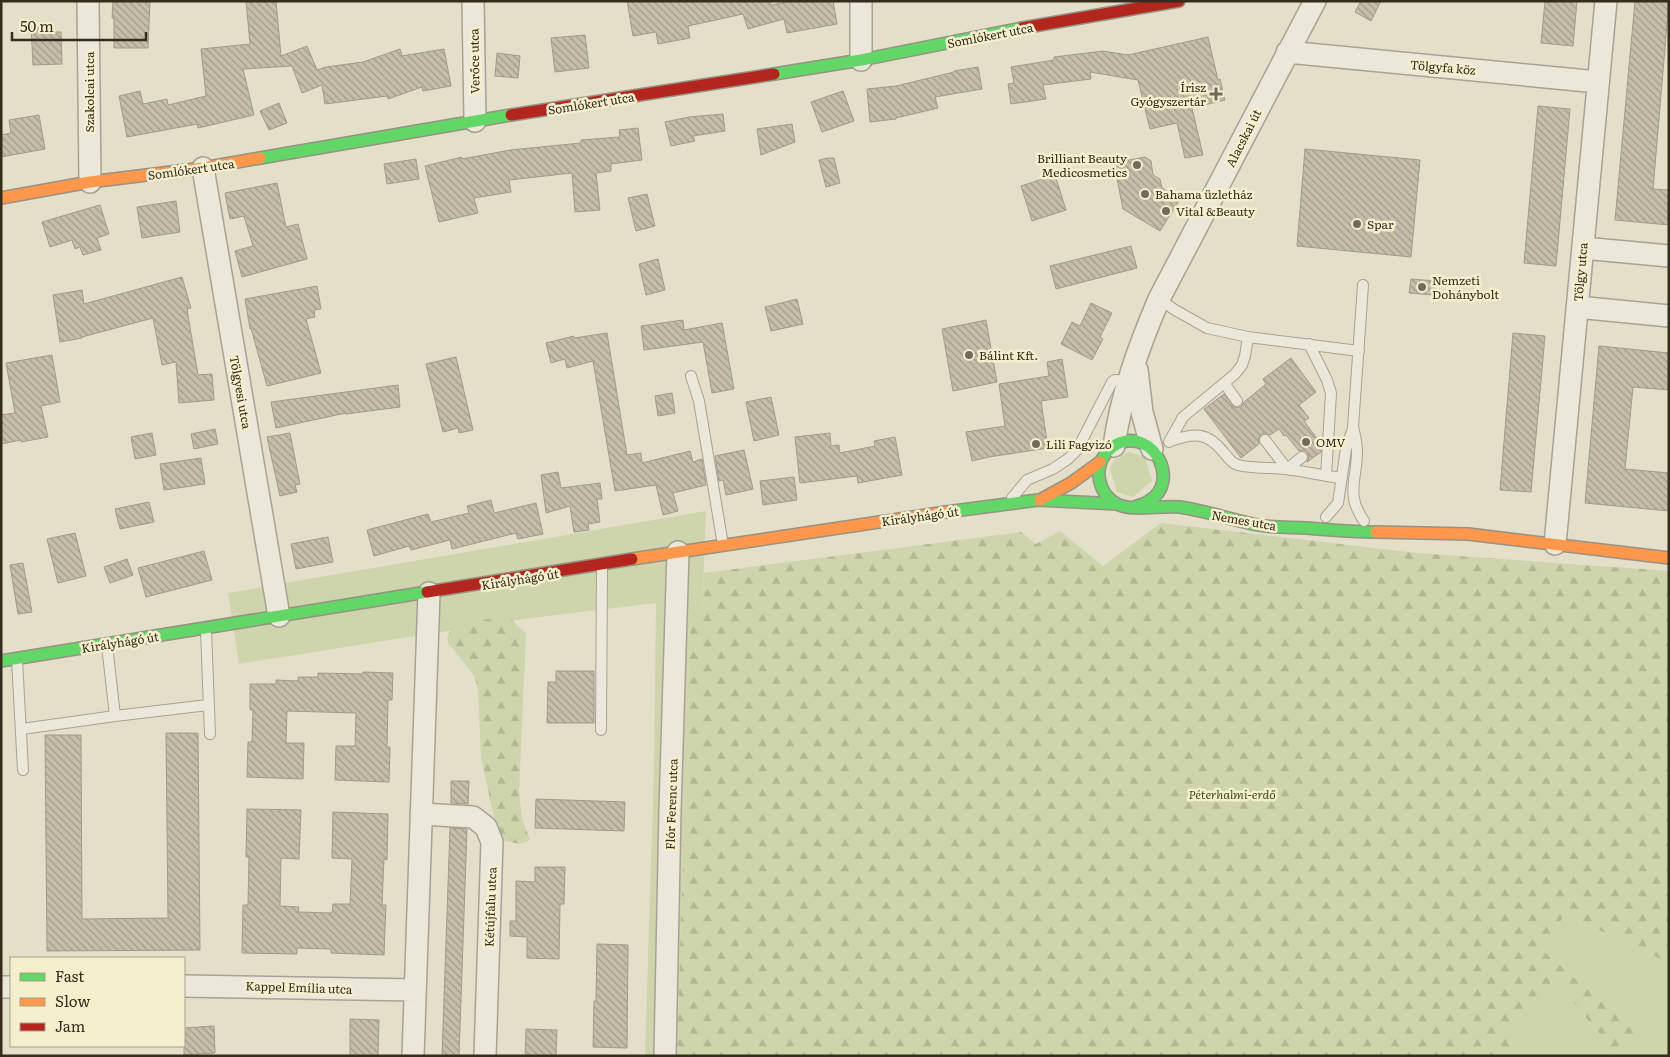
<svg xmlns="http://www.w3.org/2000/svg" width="1670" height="1057" viewBox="0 0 1670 1057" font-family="Literata,serif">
  <defs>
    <pattern id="forest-firs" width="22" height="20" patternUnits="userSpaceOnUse" patternTransform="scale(1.25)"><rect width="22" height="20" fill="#ced4ab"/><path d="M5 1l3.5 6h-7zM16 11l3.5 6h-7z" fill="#b2b693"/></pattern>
    <pattern id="building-back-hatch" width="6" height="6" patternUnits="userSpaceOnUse" patternTransform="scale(1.25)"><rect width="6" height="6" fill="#c6bdaa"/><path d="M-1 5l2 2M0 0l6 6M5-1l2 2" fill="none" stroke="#a29a8a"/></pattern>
  </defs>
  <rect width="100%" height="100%" fill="#e3dfc9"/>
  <!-- green -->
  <path fill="#ced4ab" d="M 1129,452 L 1145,457 L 1152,481 L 1133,497 L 1117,492 L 1110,468 L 1114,460 Z
    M 706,511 L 702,615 L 690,617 L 677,1056 L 645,1056 L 654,768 L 656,603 L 523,619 L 239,664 L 228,593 Z
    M 1565,914 L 1669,963 L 1669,1056 L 1508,1056 L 1517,1025 L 1561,988 L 1615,1052 L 1635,1031 L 1542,950 Z"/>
  <!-- forest -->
  <path fill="url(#forest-firs)" d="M 1161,523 L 1417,553 L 1669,571 L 1669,963 L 1565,914 L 1542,950 L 1636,1031 L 1615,1052 L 1561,988 L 1517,1025 L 1508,1056 L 677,1056 L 690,617 L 702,615 L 704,573 L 1021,532 L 1036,544 L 1060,531 L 1103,566 Z
    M 510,618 L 526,634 L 519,791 L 522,819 L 530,840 L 520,844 L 505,841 L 497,831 L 481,758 L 478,689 L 474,675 L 448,643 L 447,636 L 455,625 L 475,620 Z"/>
  <!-- building -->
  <path fill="url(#building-back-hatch)" stroke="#a39a89" d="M 113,1 L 150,1 L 148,48 L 114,48 L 114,19 L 112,18 Z
    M 246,1 L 276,1 L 281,56 L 307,46 L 317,70 L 326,67 L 363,62 L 400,49 L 402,56 L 444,49 L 451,86 L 423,91 L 422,87 L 388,99 L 387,96 L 325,104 L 322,85 L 302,93 L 292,66 L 243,69 L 254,115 L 198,128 L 197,124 L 127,137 L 119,96 L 140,91 L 143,104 L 167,99 L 168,105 L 206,96 L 201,49 L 250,44 Z
    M 627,1 L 770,1 L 771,5 L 793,1 L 833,1 L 837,24 L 787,33 L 784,19 L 748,29 L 743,14 L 688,26 L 690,38 L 658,44 L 656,32 L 633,36 Z
    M 1361,1 L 1381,1 L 1371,21 L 1355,12 Z
    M 1545,1 L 1577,1 L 1573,46 L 1541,43 Z
    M 1635,1 L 1669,1 L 1653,189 L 1669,190 L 1669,225 L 1615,220 Z
    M 52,25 L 53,32 L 61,32 L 62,64 L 33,65 L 31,26 Z
    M 585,35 L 589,68 L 555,72 L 551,38 Z
    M 1208,37 L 1218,80 L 1220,79 L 1225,100 L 1192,108 L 1203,155 L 1185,158 L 1177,123 L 1150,129 L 1138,80 L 1090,72 L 1091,79 L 1043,85 L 1046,99 L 1011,104 L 1008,84 L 1014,83 L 1011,67 L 1054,60 L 1054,57 L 1103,51 L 1128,55 Z
    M 497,53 L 520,56 L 518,78 L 495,76 Z
    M 978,67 L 982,89 L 935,97 L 938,108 L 896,118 L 896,119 L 870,122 L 867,89 L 896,86 L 954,72 L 954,71 Z
    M 843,91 L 854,121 L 822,132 L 811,102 Z
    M 279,103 L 287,123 L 269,130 L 260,111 Z
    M 1538,106 L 1570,109 L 1556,266 L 1524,263 Z
    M 723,114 L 725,131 L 693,136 L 695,141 L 671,146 L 665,122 L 689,117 Z
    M 39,115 L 45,149 L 1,157 L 1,135 L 11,133 L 9,120 Z
    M 792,124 L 795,142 L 761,155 L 757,129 Z
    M 638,128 L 642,160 L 611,164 L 611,171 L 596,173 L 600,210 L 575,212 L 572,173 L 509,180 L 511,192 L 474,198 L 478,213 L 439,222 L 425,166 L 462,157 L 462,159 L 510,150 L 581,143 L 581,140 L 620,137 L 619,130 Z
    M 1305,149 L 1420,160 L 1411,257 L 1297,246 Z
    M 1145,157 L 1151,161 L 1153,175 L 1160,179 L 1162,188 L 1180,199 L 1160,231 L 1123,209 L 1115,168 L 1118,162 Z
    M 828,158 L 834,158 L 840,183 L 826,187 L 819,160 Z
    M 416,159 L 419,179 L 387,184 L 384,164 Z
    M 1055,175 L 1066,210 L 1032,221 L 1021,186 Z
    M 277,183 L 286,227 L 298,224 L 307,259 L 242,277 L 235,251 L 253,246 L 244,216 L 230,219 L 225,193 Z
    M 647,194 L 655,226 L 636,231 L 628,198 Z
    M 176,201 L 180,232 L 142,238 L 137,207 Z
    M 100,205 L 109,234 L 97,238 L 101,250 L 83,255 L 80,247 L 75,249 L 72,240 L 50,247 L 42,222 Z
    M 1131,246 L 1137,268 L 1056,289 L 1050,266 Z
    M 658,259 L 665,290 L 646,295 L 639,264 Z
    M 182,277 L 191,308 L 187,309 L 198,375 L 212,374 L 214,400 L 179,403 L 176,362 L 162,365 L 153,318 L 82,337 L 82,338 L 60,342 L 53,295 L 82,290 L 84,304 Z
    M 1411,279 L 1435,281 L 1434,295 L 1409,293 Z
    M 317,286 L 321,309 L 314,310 L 315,317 L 306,319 L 321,373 L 267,386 L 251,328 L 250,329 L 245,299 Z
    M 797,299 L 803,324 L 771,331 L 765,307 Z
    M 1091,303 L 1112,313 L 1100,337 L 1103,339 L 1092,360 L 1061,344 L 1072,322 L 1080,326 Z
    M 683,320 L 684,330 L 722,323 L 734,389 L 712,393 L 703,342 L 644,350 L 641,326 Z
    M 986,320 L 997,382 L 953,391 L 942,329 Z
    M 607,333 L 627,455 L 641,453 L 642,463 L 690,451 L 693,462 L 702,459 L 706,485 L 673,493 L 678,511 L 663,515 L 656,485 L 615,491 L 593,361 L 567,368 L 565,359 L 551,363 L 546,343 L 574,336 L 574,338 Z
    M 1513,333 L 1545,336 L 1531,492 L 1500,490 Z
    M 1599,346 L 1669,353 L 1669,390 L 1633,387 L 1625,469 L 1669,473 L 1669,511 L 1585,503 Z
    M 52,355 L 60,402 L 41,406 L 48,437 L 21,442 L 21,440 L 1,444 L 1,415 L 15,413 L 6,363 Z
    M 456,357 L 473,430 L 459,433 L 458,428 L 443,432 L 426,364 Z
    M 1291,358 L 1316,392 L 1299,405 L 1309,418 L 1304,421 L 1321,444 L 1321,452 L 1307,462 L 1309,456 L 1307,452 L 1304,450 L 1299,451 L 1286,435 L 1284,436 L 1279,429 L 1270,435 L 1265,433 L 1261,434 L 1259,438 L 1259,444 L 1241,458 L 1204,409 L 1224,394 L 1234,407 L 1241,407 L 1244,402 L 1266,384 L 1263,379 Z
    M 1062,359 L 1068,397 L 1041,401 L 1048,448 L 989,457 L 972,461 L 966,432 L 1005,426 L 999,384 L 1049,376 L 1047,362 Z
    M 398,385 L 400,407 L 346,414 L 346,413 L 276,428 L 271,402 Z
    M 672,393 L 675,413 L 658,416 L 655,396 Z
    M 771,397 L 779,435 L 754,441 L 746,402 Z
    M 215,429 L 218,444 L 194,449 L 191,434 Z
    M 152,433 L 156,455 L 135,459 L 131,437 Z
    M 290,433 L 300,484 L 295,485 L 297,492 L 280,496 L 267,437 Z
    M 830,433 L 831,446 L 839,445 L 840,453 L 875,446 L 874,441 L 895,437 L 902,475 L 858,483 L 857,476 L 800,483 L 795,437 Z
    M 744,450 L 753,489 L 726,495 L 723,480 L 719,481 L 715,456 Z
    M 201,458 L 205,484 L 164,490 L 160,464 Z
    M 558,472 L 561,488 L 600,483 L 602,499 L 597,499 L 600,522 L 588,524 L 589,530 L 574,532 L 570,506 L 546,513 L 541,475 Z
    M 794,477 L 797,500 L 763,505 L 760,481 Z
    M 491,500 L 494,513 L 536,503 L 543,534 L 518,539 L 516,533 L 452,549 L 450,540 L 411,550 L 409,546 L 374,556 L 367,530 L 428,514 L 431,522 L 469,513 L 467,506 Z
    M 149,502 L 154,522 L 120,529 L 115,509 Z
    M 75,533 L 86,576 L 58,583 L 47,539 Z
    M 328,537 L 333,562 L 296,569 L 291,544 Z
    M 204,551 L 212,580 L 146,597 L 138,568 Z
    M 127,559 L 133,575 L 110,583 L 104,567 Z
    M 23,563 L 32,612 L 18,614 L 10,565 Z
    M 556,671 L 594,671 L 594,723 L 547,723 L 548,682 L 556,682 Z
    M 363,672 L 393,673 L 392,700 L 388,700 L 387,747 L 390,747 L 389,782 L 335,780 L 336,746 L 355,746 L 356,713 L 287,711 L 286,743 L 304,743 L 303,779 L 247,777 L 248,742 L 252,742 L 253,710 L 250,710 L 250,684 L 276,684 L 276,680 L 298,681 L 298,677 L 318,677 L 318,673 L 363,674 Z
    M 166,733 L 198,733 L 200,950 L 47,951 L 45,735 L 81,735 L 82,919 L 168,918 Z
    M 451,781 L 469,781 L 468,804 L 451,803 Z
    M 536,799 L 625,802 L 624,831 L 535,828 Z
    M 247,809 L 301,810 L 299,859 L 281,858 L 280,906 L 299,907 L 298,912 L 332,913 L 333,904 L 350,904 L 352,859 L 332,858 L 333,812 L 388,814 L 387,860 L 384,859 L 382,905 L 386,905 L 384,955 L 331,953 L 331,949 L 297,948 L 297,954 L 242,953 L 243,905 L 248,905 L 249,857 L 246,857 Z
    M 450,828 L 467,829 L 459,1056 L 442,1056 Z
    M 535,867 L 565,867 L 564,904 L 560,904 L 559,959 L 527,958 L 527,937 L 510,936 L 510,921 L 516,921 L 516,881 L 535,882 Z
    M 597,944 L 628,945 L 627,1048 L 593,1047 L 594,1001 L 596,1001 Z
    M 350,1019 L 379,1020 L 378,1056 L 350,1056 Z
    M 214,1026 L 215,1053 L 184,1055 L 184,1028 Z
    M 526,1029 L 557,1030 L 556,1056 L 525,1056 Z"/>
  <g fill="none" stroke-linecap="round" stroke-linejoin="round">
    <!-- lane casing -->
    <g stroke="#a8a293" stroke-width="12">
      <path id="lane" d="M 1363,285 L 1353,427 C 1355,435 1357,443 1357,451 C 1357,481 1345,494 1364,521
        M 1159,299 L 1175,310 L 1207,328 L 1248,337 L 1359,351
        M 1309,344 L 1327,380 L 1331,393 L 1326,476
        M 691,376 L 699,401 L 723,545
        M 1224,383 L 1237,401
        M 1265,440 L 1287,469 L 1302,457
        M 1170,441 C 1194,433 1207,431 1224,453 C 1228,457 1232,464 1238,465 C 1253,469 1270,467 1285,469 C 1304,471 1323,476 1342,478
        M 1169,442 L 1183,417 L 1235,374 L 1242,365 L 1245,356 L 1248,337
        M 1012,498 L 1027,480 L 1053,469 L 1068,459 L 1077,450 L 1112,382 L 1115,380 L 1129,381
        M 1326,517 L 1338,503 L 1346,449 L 1352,431
        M 206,630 L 210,734
        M 107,645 L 115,716
        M 17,660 L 23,770
        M 22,729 L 115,716 L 208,705
        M 601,730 L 602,566"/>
    </g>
    <!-- street casing -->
    <g stroke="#a8a293" stroke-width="24">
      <path id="street" d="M 88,1 L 90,182
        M 473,1 L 475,121
        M 1287,52 L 1598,82
        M 861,60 L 861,1
        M 203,168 L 279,616
        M 1583,248 L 1669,256
        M 1577,307 L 1669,316
        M 1137,370 L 1142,412 L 1152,449
        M 1114,446 C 1121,395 1139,346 1159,299 L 1315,1
        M 1555,544 L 1606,1
        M 421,814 L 473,817 L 486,827 L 492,842 L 485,1056
        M 184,986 L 415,990
        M 1,987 L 11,987
        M 413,1056 L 429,593
        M 665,1056 L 670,810 L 678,552"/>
    </g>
    <!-- fast casing -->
    <g stroke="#979283" stroke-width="14">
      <path id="fast" d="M 774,74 L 861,60 L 1022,28
        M 260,158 L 511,115
        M 1135,507 C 1139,505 1145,504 1149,501 C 1181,482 1154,429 1119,443 C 1110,447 1102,456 1100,465 C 1096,480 1103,497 1117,504 C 1132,512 1162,505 1180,507 C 1207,511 1232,520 1258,525 C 1274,528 1291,527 1307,528 C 1330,530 1353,532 1376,532
        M 946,512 L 1038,500 L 1117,504
        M 1,661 L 427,592"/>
    </g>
    <!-- slow casing -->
    <g stroke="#979283" stroke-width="14">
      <path id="slow" d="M 1,198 L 90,182 L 203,168 L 260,158
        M 1040,500 L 1071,483 L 1100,462
        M 1376,532 L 1468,534 L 1669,558
        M 632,559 L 946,512"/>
    </g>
    <!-- jam casing -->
    <g stroke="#979283" stroke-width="14">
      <path id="jam" d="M 1022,28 L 1179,1
        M 511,115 L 774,74
        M 427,592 L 632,559"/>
    </g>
    <!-- lane -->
    <use href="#lane" stroke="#ebe8db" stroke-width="10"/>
    <!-- street -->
    <use href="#street" stroke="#ebe8db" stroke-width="21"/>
    <!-- fast -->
    <use href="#fast" stroke="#63d668" stroke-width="11"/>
    <!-- slow -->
    <use href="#slow" stroke="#ff974d" stroke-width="11"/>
    <!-- jam -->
    <use href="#jam" stroke="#b3261e" stroke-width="11"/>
  </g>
  <!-- markers -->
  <g fill="#726b59" stroke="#f5efce" stroke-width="2">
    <path d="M1213.5 86.5h5v5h5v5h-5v5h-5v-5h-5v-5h5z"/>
    <circle cx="1137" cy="165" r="5"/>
    <circle cx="1145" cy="194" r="5"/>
    <circle cx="1166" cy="211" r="5"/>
    <circle cx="1357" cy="224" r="5"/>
    <circle cx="1422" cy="287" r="5"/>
    <circle cx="969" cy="355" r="5"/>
    <circle cx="1306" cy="442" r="5"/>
    <circle cx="1036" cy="444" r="5"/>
  </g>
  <g text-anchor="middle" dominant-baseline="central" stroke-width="5" stroke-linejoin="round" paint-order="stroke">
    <!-- street labels -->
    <g font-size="12" fill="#352c1c" stroke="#f5efce">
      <text transform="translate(990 35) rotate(-11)">Somlókert utca</text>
      <text transform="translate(474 61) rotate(-91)">Verőce utca</text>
      <text transform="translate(1443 67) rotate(5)">Tölgyfa köz</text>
      <text transform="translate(89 92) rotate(-90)">Szakolcai utca</text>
      <text transform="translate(591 103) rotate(-9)">Somlókert utca</text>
      <text transform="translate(1243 138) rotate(-63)">Alacskai út</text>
      <text transform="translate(191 169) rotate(-8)">Somlókert utca</text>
      <text transform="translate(1580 272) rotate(-85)">Tölgy utca</text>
      <text transform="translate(241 392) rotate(80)">Tölgyesi utca</text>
      <text transform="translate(920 516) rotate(-8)">Királyhágó út</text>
      <text transform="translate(1244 520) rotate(10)">Nemes utca</text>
      <text transform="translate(520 579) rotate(-9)">Királyhágó út</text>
      <text transform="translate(120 642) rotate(-9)">Királyhágó út</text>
      <text transform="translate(671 804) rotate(-88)">Flór Ferenc utca</text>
      <text transform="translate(490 907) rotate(-88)">Kétújfalu utca</text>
      <text transform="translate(299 987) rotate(2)">Kappel Emília utca</text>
    </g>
    <!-- poi labels -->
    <g font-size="12" fill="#352c1c" stroke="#f5efce" text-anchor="start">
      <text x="1206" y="87" text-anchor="end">Írisz<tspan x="1206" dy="14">Gyógyszertár</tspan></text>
      <text x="1127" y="158" text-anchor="end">Brilliant Beauty<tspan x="1127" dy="14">Medicosmetics</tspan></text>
      <text x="1155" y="194">Bahama üzletház</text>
      <text x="1176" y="211">Vital &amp;Beauty</text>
      <text x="1367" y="224">Spar</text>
      <text x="1432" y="280">Nemzeti<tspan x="1432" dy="14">Dohánybolt</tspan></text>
      <text x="979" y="355">Bálint Kft.</text>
      <text x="1316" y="442">OMV</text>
      <text x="1046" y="444">Lili Fagyizó</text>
    </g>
    <!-- park labels -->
    <g font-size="12" font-style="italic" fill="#405222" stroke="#f5efce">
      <text x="1232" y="794">Péterhalmi-erdő</text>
    </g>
  </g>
  <!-- border -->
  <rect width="1670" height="1057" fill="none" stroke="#352c1c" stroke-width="5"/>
  <!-- legend -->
  <rect x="10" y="957" width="175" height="90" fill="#f5efce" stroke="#a8a187"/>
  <rect x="20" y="973" width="25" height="8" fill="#63d668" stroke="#a8a187"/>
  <text x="55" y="982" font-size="15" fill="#352c1c">Fast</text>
  <rect x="20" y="998" width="25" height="8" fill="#ff974d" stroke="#a8a187"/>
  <text x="55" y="1007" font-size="15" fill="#352c1c">Slow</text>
  <rect x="20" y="1023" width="25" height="8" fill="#b3261e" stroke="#a8a187"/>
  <text x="55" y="1032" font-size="15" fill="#352c1c">Jam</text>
  <!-- scale -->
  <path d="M12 32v8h134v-8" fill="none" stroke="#352c1c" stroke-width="2.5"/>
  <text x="20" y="32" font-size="15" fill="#352c1c" stroke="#f5efce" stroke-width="4" paint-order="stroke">50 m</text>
</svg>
